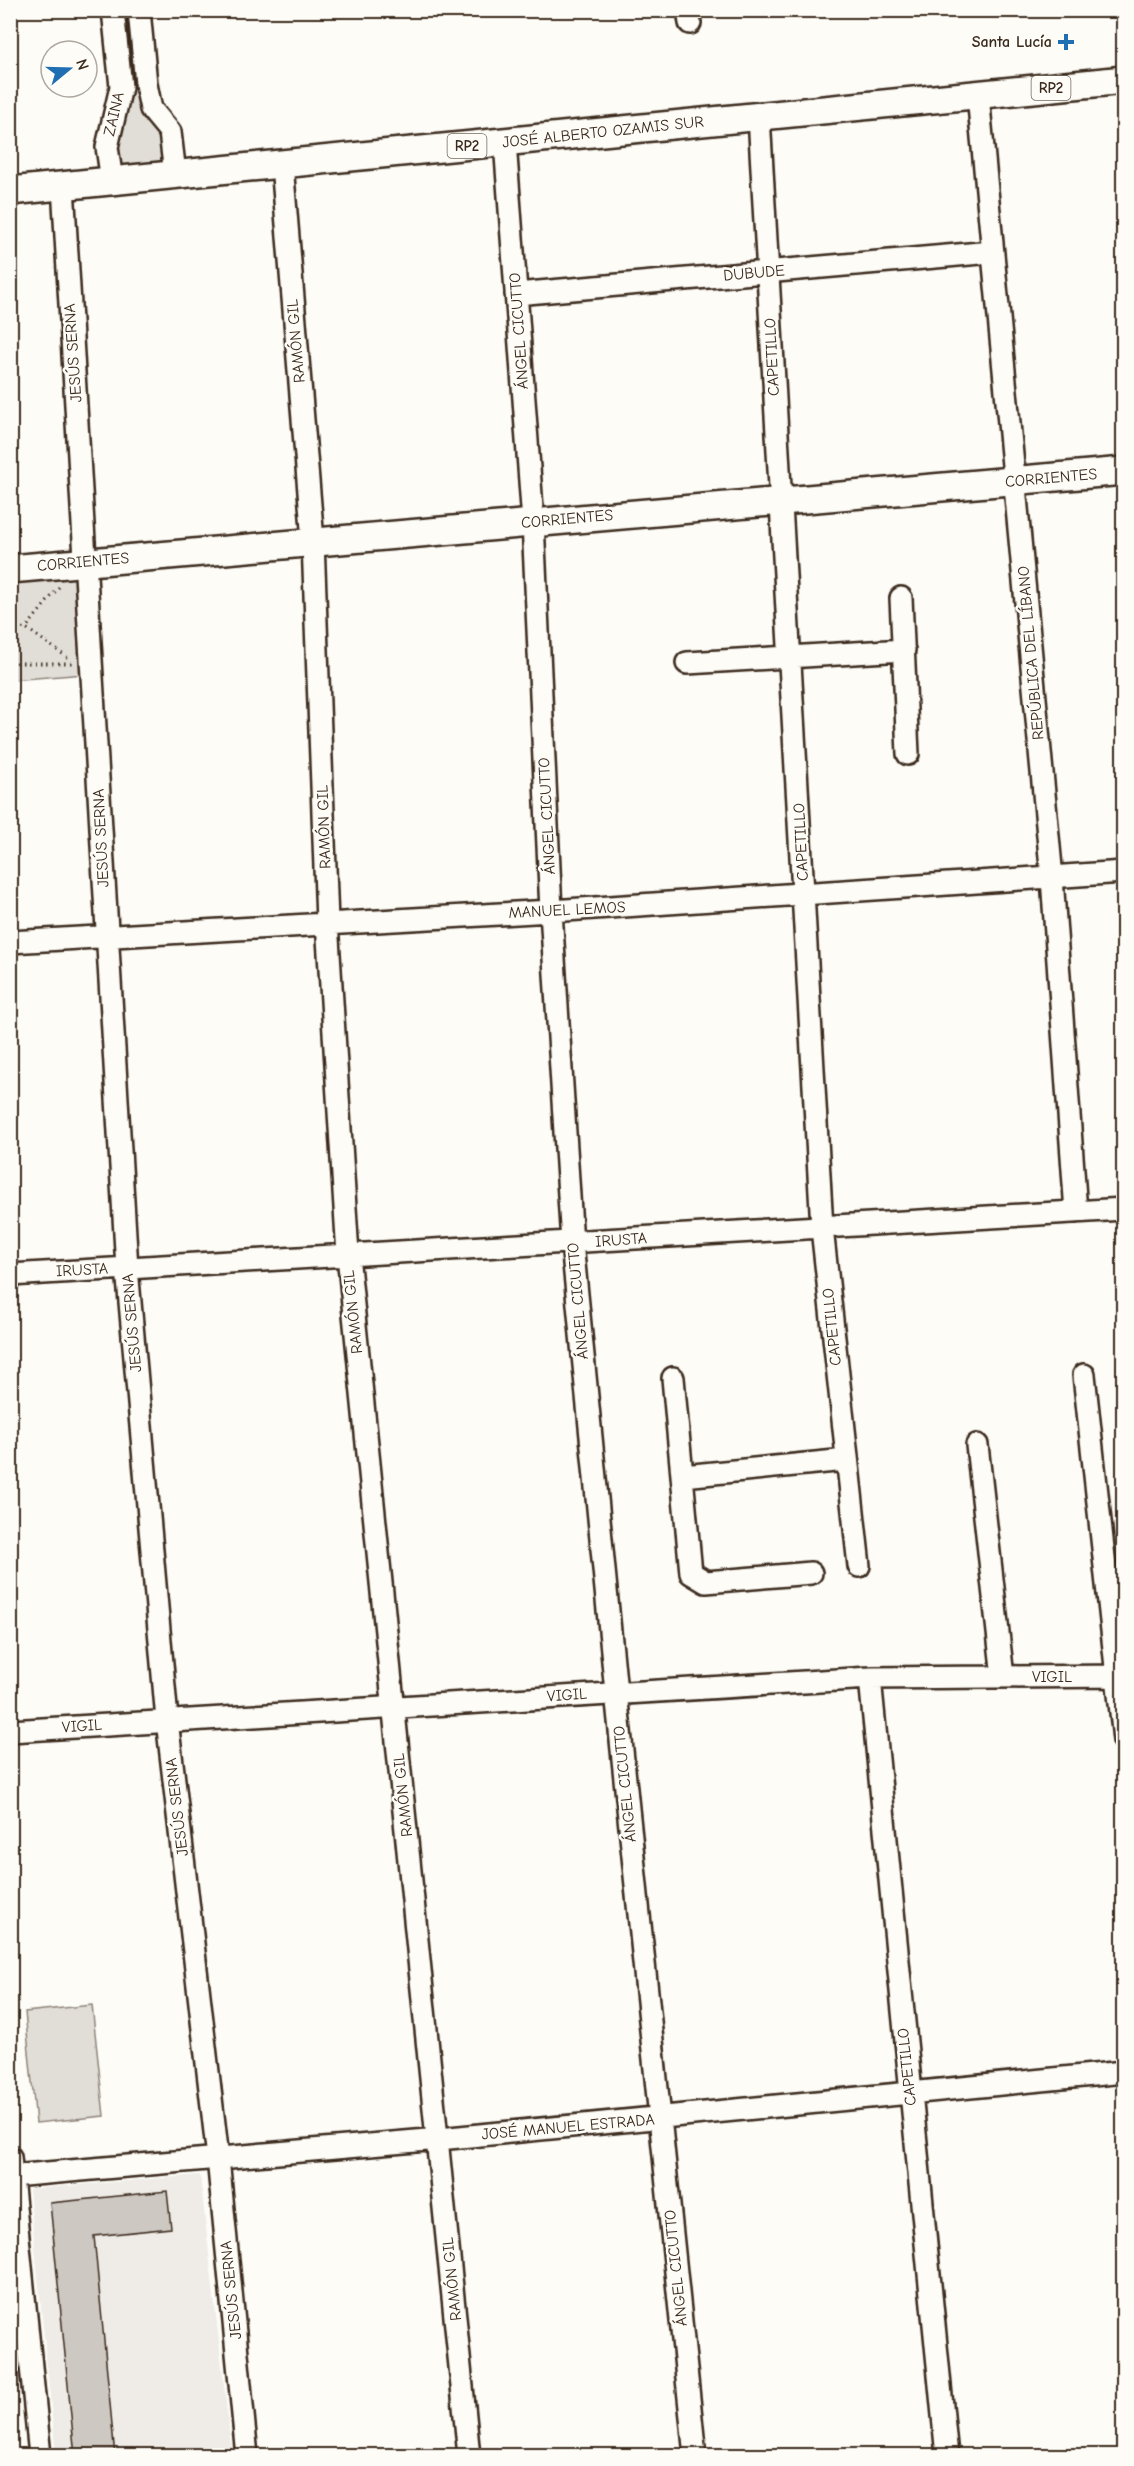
<svg xmlns="http://www.w3.org/2000/svg" width="1134" height="2466" viewBox="0 0 1134 2466" font-family="'Comic Neue',sans-serif">
  <rect width="100%" height="100%" fill="#fdfcf7"/>
  <filter id="ink" filterUnits="userSpaceOnUse"><feTurbulence type="fractalNoise" baseFrequency=".0167" numOctaves="2"/><feDisplacementMap in="SourceGraphic" scale="12" xChannelSelector="R" yChannelSelector="G"/><feConvolveMatrix kernelMatrix="1 2 1 2 8 2 1 2 1" color-interpolation-filters="sRGB"/></filter>
  <g filter="url(#ink)">
    <!-- built -->
    <path fill="#efece7" d="M 200,2175 L 232,2455 L 56,2455 L 29,2189 Z"/>
    <!-- green -->
    <path fill="#e1ded7" stroke="#8e847a" stroke-width="1.5" d="M 113,11 L 139,11 L 175,174 L 112,181 L 116,114 Z
      M 77,575 L 85,674 L 11,680 L 11,581 Z
      M 92,2005 L 104,2116 L 36,2123 L 25,2012 Z"/>
    <!-- building -->
    <path fill="#cdc8c2" stroke="#3b2a1e" stroke-width="1.5" d="M 167,2191 L 171,2228 L 94,2236 L 115,2456 L 75,2456 L 50,2203 Z"/>
    <g fill="none" stroke-linecap="round" stroke-linejoin="round">
      <!-- minor casing -->
      <g stroke="#3b2a1e" stroke-width="26">
        <path id="minor" d="M 139,10 L 146,84 L 151,109 L 170,132 L 175,174
          M 688,10 L 690,23
          M 978,95 L 1052,878 L 1076,1212
          M 759,116 L 822,1228 L 859,1566
          M 505,142 L 533,522 L 551,911 L 572,1243 L 616,1692 L 695,2456
          M 282,164 L 313,541 L 327,922 L 348,1255 L 469,2456
          M 112,181 L 107,147 L 121,87 L 113,10
          M 63,186 L 127,1268 L 167,1720 L 218,2158 L 247,2456
          M 516,294 L 992,252
          M 901,598 L 908,754
          M 687,663 L 904,650
          M 10,942 L 551,911 L 1124,872
          M 10,1275 L 1124,1209
          M 1084,1375 L 1124,1740
          M 673,1378 L 691,1573 L 706,1582 L 811,1573
          M 977,1445 L 1003,1677
          M 683,1476 L 846,1460
          M 870,1678 L 947,2456
          M 10,1731 L 870,1678 L 1124,1676
          M 10,2157 L 40,2456
          M 12,2176 L 439,2139 L 1124,2072"/>
      </g>
      <!-- major casing -->
      <g stroke="#3b2a1e" stroke-width="32">
        <path id="major" d="M 10,191 L 1124,80
          M 10,569 L 1124,471"/>
      </g>
      <!-- path -->
      <path stroke="#3b2a1e" stroke-width="3" stroke-dasharray="1.5 4.5" stroke-linecap="butt" d="M 59,587 L 26,628 L 71,660
        M 10,629 L 26,628
        M 10,663 L 73,663"/>
      <!-- minor -->
      <use href="#minor" stroke="#fdfcf7" stroke-width="21"/>
      <!-- major -->
      <use href="#major" stroke="#fdfcf7" stroke-width="27"/>
    </g>
  </g>
  <!-- markers -->
  <path fill="#1f6fb2" stroke="#fdfcf7" stroke-width="2" d="M1063 33h6v6h6v6h-6v6h-6v-6h-6v-6h6z"/>
  <g text-anchor="middle" dominant-baseline="central" stroke-width="5" stroke-linejoin="round" paint-order="stroke">
    <!-- shield labels -->
    <g fill="#fdfcf7" stroke="#75695f" stroke-width="1.5">
      <rect x="1031.5" y="76" width="39" height="24" rx="4.5"/>
      <rect x="447.5" y="134" width="39" height="24" rx="4.5"/>
    </g>
    <g font-size="15" font-weight="bold" fill="#3b2a1e">
      <text x="1051" y="88">RP2</text>
      <text x="467" y="146">RP2</text>
    </g>
    <!-- poi labels -->
    <g font-size="16" font-weight="bold" fill="#3b2a1e" stroke="#fdfcf7" text-anchor="end">
      <text x="1052" y="42">Santa Lucía</text>
    </g>
    <!-- street labels -->
    <g font-size="16" fill="#3b2a1e" stroke="#fdfcf7">
      <text transform="translate(114 114) rotate(-77)">ZAINA</text>
      <text transform="translate(603 132) rotate(-6)">JOSÉ ALBERTO OZAMIS SUR</text>
      <text transform="translate(754 273) rotate(-5)">DUBUDE</text>
      <text transform="translate(519 331) rotate(-94)">ÁNGEL CICUTTO</text>
      <text transform="translate(296 341) rotate(-95)">RAMÓN GIL</text>
      <text transform="translate(73 353) rotate(-94)">JESÚS SERNA</text>
      <text transform="translate(772 357) rotate(-93)">CAPETILLO</text>
      <text transform="translate(1051 478) rotate(-5)">CORRIENTES</text>
      <text transform="translate(567 519) rotate(-5)">CORRIENTES</text>
      <text transform="translate(83 562) rotate(-5)">CORRIENTES</text>
      <text transform="translate(1031 653) rotate(-95)">REPÚBLICA DEL LÍBANO</text>
      <text transform="translate(547 816) rotate(-93)">ÁNGEL CICUTTO</text>
      <text transform="translate(324 827) rotate(-92)">RAMÓN GIL</text>
      <text transform="translate(101 838) rotate(-93)">JESÚS SERNA</text>
      <text transform="translate(801 842) rotate(-93)">CAPETILLO</text>
      <text transform="translate(567 910) rotate(-3)">MANUEL LEMOS</text>
      <text transform="translate(621 1240) rotate(-4)">IRUSTA</text>
      <text transform="translate(82 1270) rotate(-3)">IRUSTA</text>
      <text transform="translate(578 1301) rotate(-95)">ÁNGEL CICUTTO</text>
      <text transform="translate(353 1312) rotate(-96)">RAMÓN GIL</text>
      <text transform="translate(132 1323) rotate(-95)">JESÚS SERNA</text>
      <text transform="translate(832 1327) rotate(-96)">CAPETILLO</text>
      <text x="1052" y="1677">VIGIL</text>
      <text transform="translate(567 1695) rotate(-4)">VIGIL</text>
      <text transform="translate(82 1726) rotate(-4)">VIGIL</text>
      <text transform="translate(625 1784) rotate(-96)">ÁNGEL CICUTTO</text>
      <text transform="translate(403 1795) rotate(-96)">RAMÓN GIL</text>
      <text transform="translate(177 1807) rotate(-97)">JESÚS SERNA</text>
      <text transform="translate(907 2067) rotate(-96)">CAPETILLO</text>
      <text transform="translate(568 2127) rotate(-5)">JOSÉ MANUEL ESTRADA</text>
      <text transform="translate(676 2268) rotate(-96)">ÁNGEL CICUTTO</text>
      <text transform="translate(452 2279) rotate(-96)">RAMÓN GIL</text>
      <text transform="translate(231 2290) rotate(-96)">JESÚS SERNA</text>
    </g>
  </g>
  <!-- margin -->
  <rect width="1134" height="2466" fill="none" stroke="#fdfcf7" stroke-width="36"/>
  <rect x="18" y="18" width="1098" height="2430" fill="none" stroke="#3b2a1e" stroke-width="2" filter="url(#ink)"/>
  <!-- north arrow -->
  <g transform="translate(69 69) rotate(71)"><circle r="28" fill="#fdfcf7" stroke="#afa8a0" stroke-width="1.5"/>
  <path d="M0-4.5L10 22L0 15L-10 22Z" fill="#1f6fb2"/>
  <text y="-9" font-size="16" font-weight="bold" text-anchor="middle" fill="#3b2a1e">N</text>
  </g>
</svg>
